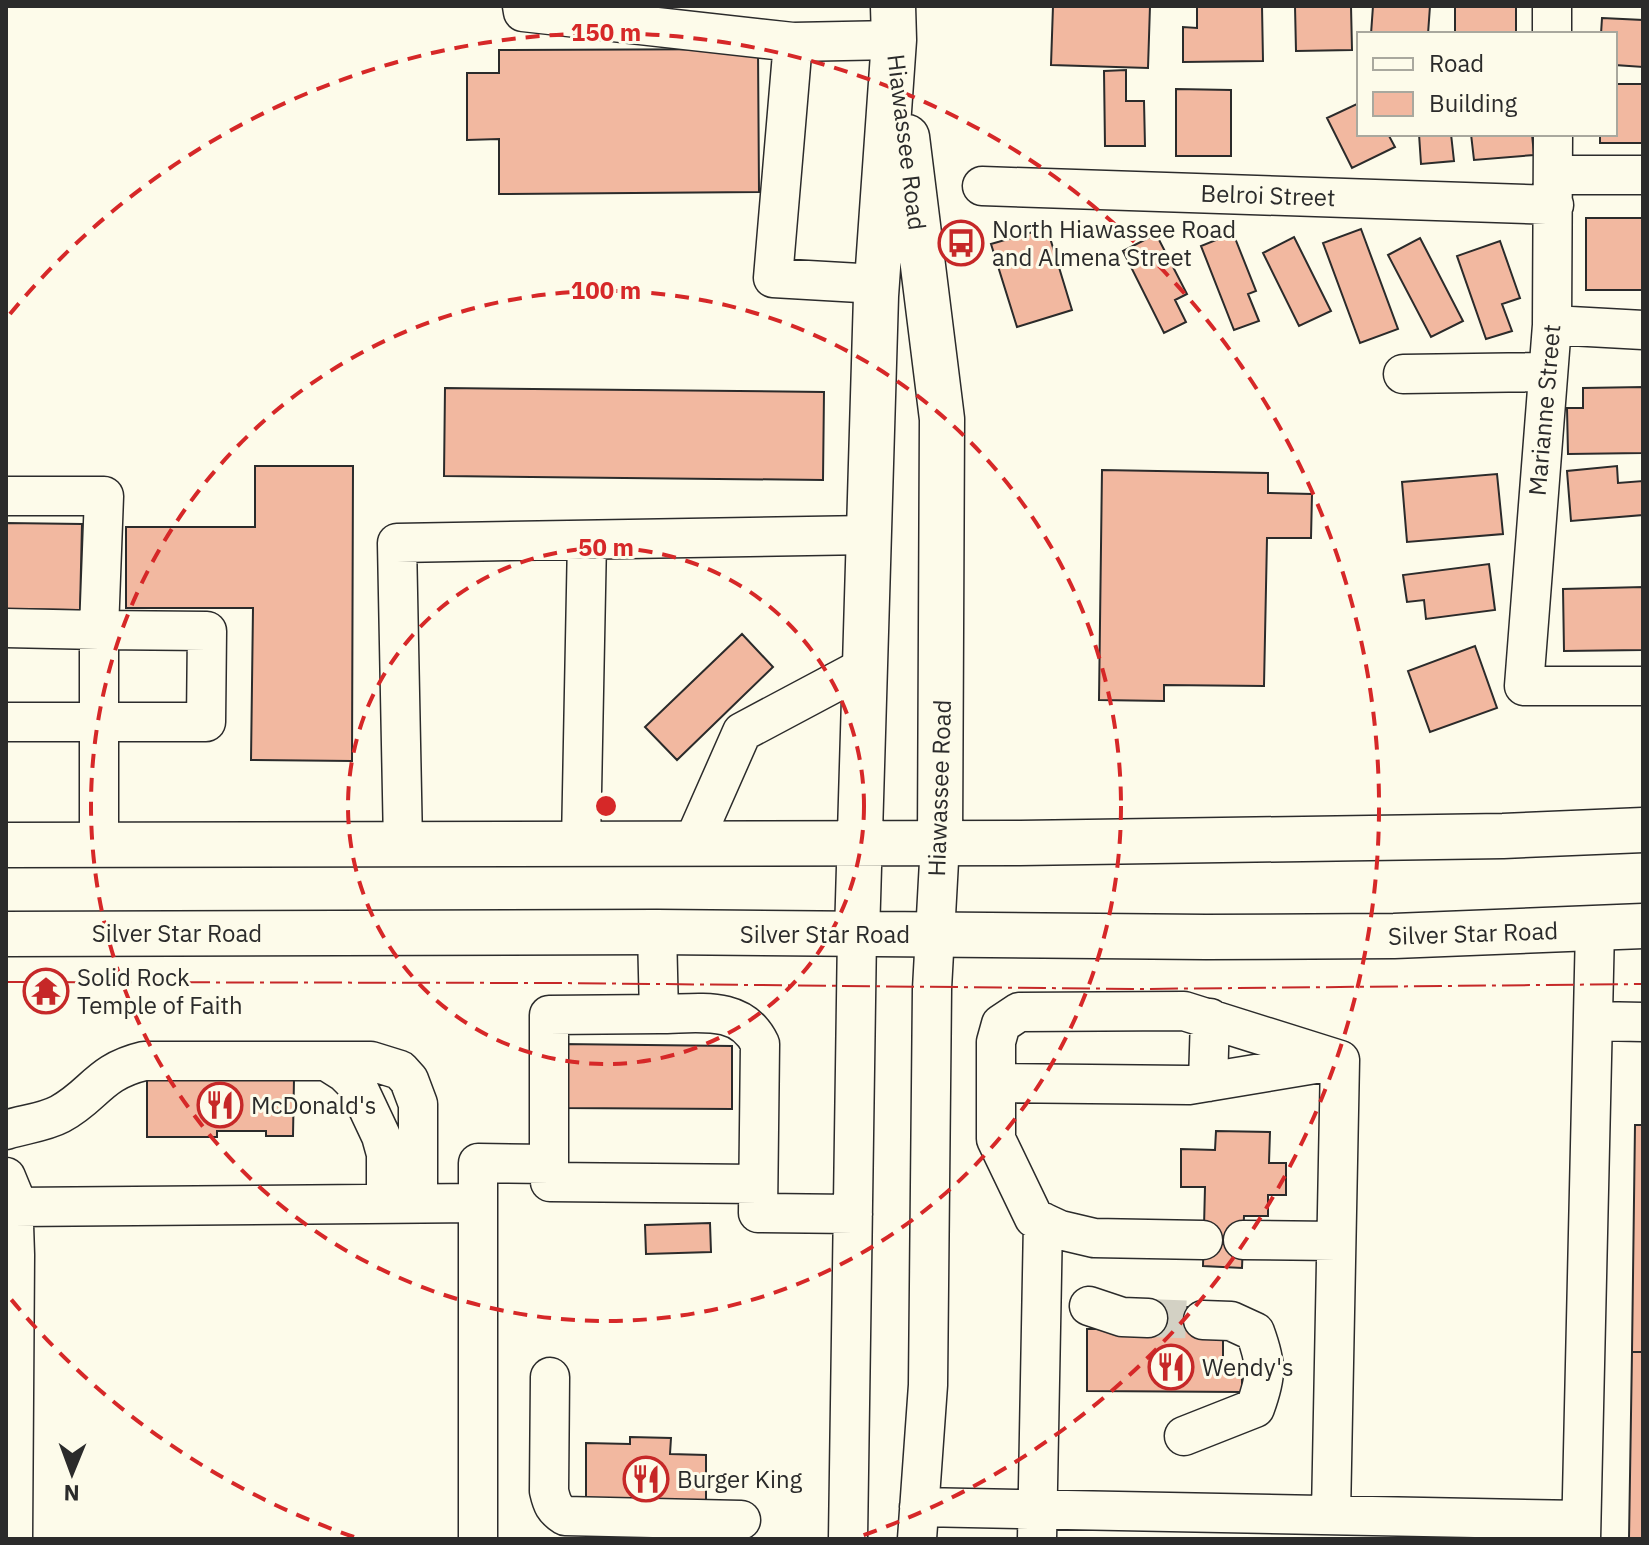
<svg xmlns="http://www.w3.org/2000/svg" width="1649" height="1545" viewBox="0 0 1649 1545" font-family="'IBM Plex Sans',sans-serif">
  <rect width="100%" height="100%" fill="#fdfbea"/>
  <!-- building -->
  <path fill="#f2b8a0" stroke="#2b2b2b" stroke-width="2" d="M 1053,6 L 1150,6 L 1148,68 L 1051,65 Z
    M 1197,6 L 1262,6 L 1263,61 L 1183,62 L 1183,27 L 1197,28 Z
    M 1295,6 L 1351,6 L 1352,50 L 1296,51 Z
    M 1373,6 L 1430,6 L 1428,34 L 1371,34 Z
    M 1455,6 L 1516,6 L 1516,34 L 1455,34 Z
    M 1602,18 L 1643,20 L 1643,67 L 1615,65 L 1615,34 L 1601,34 Z
    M 758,49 L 759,192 L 499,194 L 499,139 L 467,140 L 467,73 L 499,73 L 499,50 Z
    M 1126,70 L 1126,101 L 1144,101 L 1145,146 L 1105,146 L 1104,71 Z
    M 1615,84 L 1643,84 L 1643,143 L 1600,143 L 1600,134 L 1615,134 Z
    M 1176,89 L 1231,90 L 1231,156 L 1176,156 Z
    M 1359,103 L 1359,134 L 1388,134 L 1395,147 L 1352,168 L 1327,118 Z
    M 1419,134 L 1451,134 L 1454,161 L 1421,164 Z
    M 1471,134 L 1532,134 L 1534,155 L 1474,160 Z
    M 1586,218 L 1643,218 L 1643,290 L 1586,290 Z
    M 1047,228 L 1072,310 L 1017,327 L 991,244 Z
    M 1361,229 L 1398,329 L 1360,343 L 1323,243 Z
    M 1233,233 L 1256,291 L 1248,294 L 1259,321 L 1234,330 L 1201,246 Z
    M 1156,234 L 1187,294 L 1175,300 L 1186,322 L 1164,333 L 1123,251 Z
    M 1294,237 L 1331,311 L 1299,326 L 1263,253 Z
    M 1420,238 L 1463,321 L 1431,337 L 1388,255 Z
    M 1500,241 L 1520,298 L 1502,304 L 1512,331 L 1486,339 L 1457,256 Z
    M 1643,387 L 1643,453 L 1568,454 L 1567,408 L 1583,408 L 1583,388 Z
    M 445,388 L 824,392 L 823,480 L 444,476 Z
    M 255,466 L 353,466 L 352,761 L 251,760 L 253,608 L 126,608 L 126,527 L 255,527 Z
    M 1617,466 L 1618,483 L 1643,481 L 1643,515 L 1571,521 L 1567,471 Z
    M 1102,470 L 1268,473 L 1268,493 L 1312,494 L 1311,538 L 1267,538 L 1264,686 L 1164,685 L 1164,701 L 1099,700 Z
    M 1497,474 L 1503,534 L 1407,542 L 1402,482 Z
    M 6,523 L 82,524 L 80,610 L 6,609 Z
    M 1489,564 L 1495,610 L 1426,619 L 1424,600 L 1407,602 L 1403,575 Z
    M 1643,587 L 1643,650 L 1564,651 L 1563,589 Z
    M 742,634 L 773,667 L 677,760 L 645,727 Z
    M 1475,646 L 1497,708 L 1430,732 L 1408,671 Z
    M 562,1044 L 732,1046 L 732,1109 L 561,1108 Z
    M 147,1078 L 294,1079 L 293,1136 L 266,1136 L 266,1131 L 217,1131 L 217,1137 L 147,1137 Z
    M 1635,1125 L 1643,1125 L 1643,1352 L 1632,1352 Z
    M 1216,1131 L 1270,1132 L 1269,1163 L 1286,1163 L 1286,1195 L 1268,1195 L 1268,1216 L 1244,1216 L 1242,1268 L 1203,1266 L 1205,1187 L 1181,1187 L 1181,1149 L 1215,1150 Z
    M 710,1223 L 711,1252 L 646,1254 L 645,1225 Z
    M 1148,1307 L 1204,1307 L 1223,1332 L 1223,1365 L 1242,1365 L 1242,1392 L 1087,1391 L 1087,1329 L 1148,1329 Z
    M 1632,1352 L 1643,1352 L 1643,1539 L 1629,1539 Z
    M 630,1437 L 671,1438 L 670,1454 L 706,1455 L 706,1505 L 586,1504 L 586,1443 L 630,1444 Z"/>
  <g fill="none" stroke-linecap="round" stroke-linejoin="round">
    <!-- minor-tunnel -->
    <path stroke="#d3d1c4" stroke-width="38" stroke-dasharray="38 19" stroke-linecap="butt" d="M 1148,1318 L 1203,1320"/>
    <!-- minor casing -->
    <g stroke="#2b2b2b" stroke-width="41">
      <path id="minor" d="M 522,6 L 523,12 L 793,42
        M 1552,6 L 1552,34
        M 1553,134 L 1552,325 L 1524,686 L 1643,686
        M 1553,175 L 1643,175
        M 982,186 L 1554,205
        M 877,284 L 773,278 L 793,42 L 894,40
        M 1552,325 L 1643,330
        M 1403,374 L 1546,372
        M 6,496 L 104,496 L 99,630 L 207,631 L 206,722 L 6,722
        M 6,628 L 99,630 L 99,845
        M 581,843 L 587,540
        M 693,843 L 742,732 L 866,666
        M 403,844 L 397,543 L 869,535
        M 657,932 L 659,1014 C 697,1014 741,1004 760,1044 L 758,1213 L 853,1214
        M 1594,1021 L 1643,1022
        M 326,1061 L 345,1073 L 357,1085 L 381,1136 L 386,1154 L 386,1204
        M 1208,1082 L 1210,1018
        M 996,1083 L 1189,1085 L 1333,1061
        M 6,1130 C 24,1124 43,1123 60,1114 C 95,1095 98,1072 144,1061 L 371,1061 L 400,1070 L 409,1080 L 418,1104 L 418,1203
        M 549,1164 L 550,1182 L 758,1184
        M 6,1177 L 13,1194 L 15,1255 L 13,1539
        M 14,1207 L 478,1203
        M 1203,1240 L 1094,1238 L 1060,1230 L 1034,1218 L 996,1139 L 996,1042 L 1001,1024 L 1019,1012 L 1184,1011 L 1340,1060
        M 1243,1240 L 1336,1241
        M 1089,1306 L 1122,1317 L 1148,1318
        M 550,1377 L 549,1491 C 552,1504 554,1509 565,1516 L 741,1520
        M 1184,1436 L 1255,1408 C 1267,1375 1267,1365 1255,1332 L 1231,1321 L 1203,1320
        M 919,1507 L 1581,1520
        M 1331,1514 L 1340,1060
        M 478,1539 L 478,1163 L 549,1164 L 549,1015 L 659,1014
        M 848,1539 L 857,934
        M 917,1539 L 928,1385 L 932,989 L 940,843
        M 1037,1539 L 1043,1222
        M 1581,1539 L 1595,928"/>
    </g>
    <!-- major casing -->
    <g stroke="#2b2b2b" stroke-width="47">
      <path id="major" d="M 907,137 L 942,419 L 940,843
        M 6,845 L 1020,843 L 1503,836 L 1643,830
        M 6,934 L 657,932 L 1206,937 L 1394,936 L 1643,926
        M 857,934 L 876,296 L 894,40 L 893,6"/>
    </g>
    <!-- minor -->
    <use href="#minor" stroke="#fdfbea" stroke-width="38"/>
    <!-- major -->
    <use href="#major" stroke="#fdfbea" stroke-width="44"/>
    <!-- power -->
    <path stroke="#c62828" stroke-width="2" stroke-dasharray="28 6 4 6" stroke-linecap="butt" d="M 6,982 L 558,983 L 1140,989 L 1643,984"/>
  </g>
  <!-- distance rings -->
  <g fill="none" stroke="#d62828" stroke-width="4" stroke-dasharray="14 10">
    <circle cx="606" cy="806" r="258"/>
    <circle cx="606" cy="806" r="515"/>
    <path d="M354 1537A773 773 0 0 1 10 1298M10 314A773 773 0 1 1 858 1537"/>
  </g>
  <!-- icons -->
  <defs>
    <g id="bus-ring" transform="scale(2.3)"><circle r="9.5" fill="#fdfbea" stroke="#c62828" stroke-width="1.5"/><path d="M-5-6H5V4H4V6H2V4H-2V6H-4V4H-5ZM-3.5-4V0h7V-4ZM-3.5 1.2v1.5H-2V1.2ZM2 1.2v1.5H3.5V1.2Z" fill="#c62828"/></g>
    <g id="temple-ring" transform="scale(2.3)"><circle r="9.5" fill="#fdfbea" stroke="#c62828" stroke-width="1.5"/><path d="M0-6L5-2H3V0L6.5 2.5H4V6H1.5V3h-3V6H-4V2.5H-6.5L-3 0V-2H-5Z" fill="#c62828"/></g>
    <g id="restaurant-ring" transform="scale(2.3)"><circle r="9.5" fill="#fdfbea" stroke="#c62828" stroke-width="1.5"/><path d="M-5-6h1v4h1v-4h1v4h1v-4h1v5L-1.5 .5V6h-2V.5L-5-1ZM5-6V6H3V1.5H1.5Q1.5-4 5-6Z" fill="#c62828"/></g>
  </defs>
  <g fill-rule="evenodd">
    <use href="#bus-ring" x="961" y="243"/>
    <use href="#temple-ring" x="46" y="991"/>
    <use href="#restaurant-ring" x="220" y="1105"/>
    <use href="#restaurant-ring" x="1171" y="1367"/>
    <use href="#restaurant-ring" x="646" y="1479"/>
  </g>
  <g text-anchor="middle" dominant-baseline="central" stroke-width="6" stroke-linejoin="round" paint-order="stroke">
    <!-- street labels -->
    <g font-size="24" fill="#2b2b2b" stroke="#fdfbea">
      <text transform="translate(907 142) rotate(83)">Hiawassee Road</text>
      <text transform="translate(1268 195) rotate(2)">Belroi Street</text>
      <text transform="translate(1544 410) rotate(-85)">Marianne Street</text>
      <text transform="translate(939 788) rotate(-88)">Hiawassee Road</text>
      <text x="177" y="933">Silver Star Road</text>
      <text transform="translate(1473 933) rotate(-2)">Silver Star Road</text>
      <text x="825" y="934">Silver Star Road</text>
    </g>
    <!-- poi labels -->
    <g font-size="24" fill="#2b2b2b" stroke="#fdfbea" text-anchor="start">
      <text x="992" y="229">North Hiawassee Road<tspan x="992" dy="28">and Almena Street</tspan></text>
      <text x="77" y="977">Solid Rock<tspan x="77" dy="28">Temple of Faith</tspan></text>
      <text x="251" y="1105">McDonald's</text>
      <text x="1202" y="1367">Wendy's</text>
      <text x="677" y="1479">Burger King</text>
    </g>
  </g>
  <circle cx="606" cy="806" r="12" fill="#d62828" stroke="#fdfbea" stroke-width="4"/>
  <g font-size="24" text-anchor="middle" font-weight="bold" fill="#d62828" stroke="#fdfbea" stroke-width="6" stroke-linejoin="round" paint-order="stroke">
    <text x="606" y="41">150 m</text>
    <text x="606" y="299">100 m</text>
    <text x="606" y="556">50 m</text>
  </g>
  <!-- border -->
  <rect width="1649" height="1545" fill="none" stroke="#2b2b2b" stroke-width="16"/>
  <!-- legend -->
  <rect x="1357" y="32" width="260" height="104" fill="#fdfbea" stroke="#a9a89e" stroke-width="2"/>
  <rect x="1373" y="58" width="40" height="12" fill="#fdfbea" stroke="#a9a89e" stroke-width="2"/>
  <text x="1429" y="72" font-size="24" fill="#2b2b2b">Road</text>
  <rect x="1373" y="92" width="40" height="24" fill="#f2b8a0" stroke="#a9a89e" stroke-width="2"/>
  <text x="1429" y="112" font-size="24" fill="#2b2b2b">Building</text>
  <!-- north arrow -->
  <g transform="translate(72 1473) rotate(181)" stroke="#fdfbea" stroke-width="6" paint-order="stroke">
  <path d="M0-6L14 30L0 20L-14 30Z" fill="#2b2b2b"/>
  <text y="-12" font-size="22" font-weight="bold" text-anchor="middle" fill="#2b2b2b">N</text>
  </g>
</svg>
